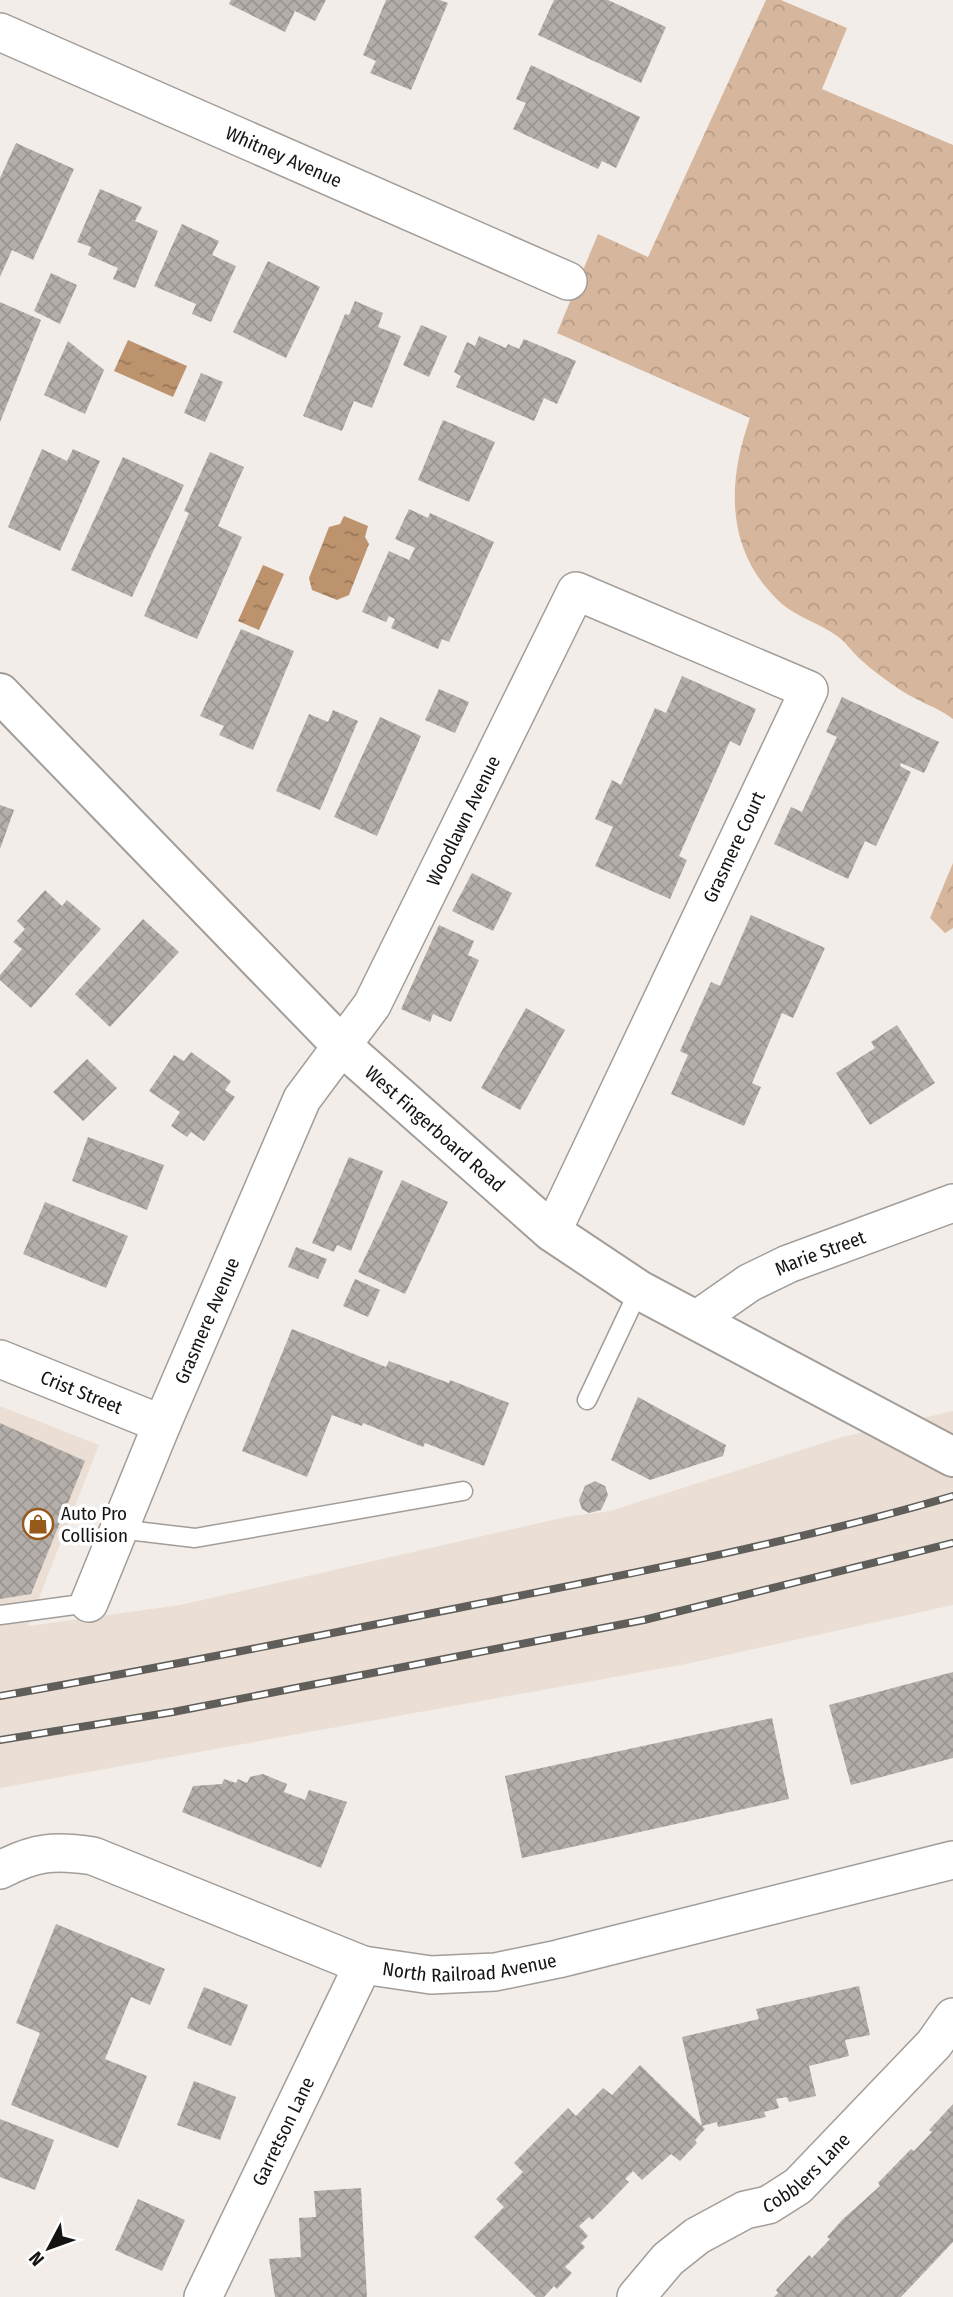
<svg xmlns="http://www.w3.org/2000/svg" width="953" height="2297" viewBox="0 0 953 2297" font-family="'Fira Sans Condensed',sans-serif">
  <defs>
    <pattern id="forest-crowns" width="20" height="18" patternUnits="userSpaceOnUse" patternTransform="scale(1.75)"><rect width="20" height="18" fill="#d6b79d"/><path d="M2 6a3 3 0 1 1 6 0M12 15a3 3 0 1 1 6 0" fill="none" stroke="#b79c86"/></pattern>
    <pattern id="water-ripples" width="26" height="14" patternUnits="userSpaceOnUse" patternTransform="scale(1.75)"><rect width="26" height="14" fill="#bd936e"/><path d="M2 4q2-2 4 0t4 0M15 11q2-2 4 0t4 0" fill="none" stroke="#987759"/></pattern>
    <pattern id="building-cross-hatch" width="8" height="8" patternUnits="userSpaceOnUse" patternTransform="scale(1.75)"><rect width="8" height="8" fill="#b4aeaa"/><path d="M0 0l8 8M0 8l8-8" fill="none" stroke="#9a9591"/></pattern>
  </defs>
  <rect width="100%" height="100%" fill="#f2ede8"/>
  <!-- built -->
  <path fill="#ebdfd5" d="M 0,1406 L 99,1445 L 28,1626 L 180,1605 L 566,1517 L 610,1511 L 842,1437 L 953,1411 L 953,1605 L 686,1664 L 0,1788 Z"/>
  <!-- forest -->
  <path fill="url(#forest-crowns)" d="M 766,0 L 781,0 L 847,28 L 822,89 L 953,145 L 953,719 C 937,707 919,702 902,691 C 887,681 873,671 860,659 C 852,652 846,642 837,636 C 821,624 797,617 782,604 C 726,554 726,485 750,418 L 557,333 L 598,234 L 648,257 Z
    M 953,863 L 953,928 L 945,933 L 930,918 Z"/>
  <!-- water -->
  <path fill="url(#water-ripples)" d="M 128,340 L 187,366 L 173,397 L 114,371 Z
    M 344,516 L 368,526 L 365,537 L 369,544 L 349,595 L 337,600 L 312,590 L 309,578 L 329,527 L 340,524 Z
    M 263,565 L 284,574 L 259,630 L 238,621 Z"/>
  <!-- building -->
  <path fill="url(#building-cross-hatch)" d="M 231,0 L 326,0 L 315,21 L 295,11 L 285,32 L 229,4 Z
    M 386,0 L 440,0 L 448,3 L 411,90 L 370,73 L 376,61 L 363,55 Z
    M 554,0 L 608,0 L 666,27 L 641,83 L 538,35 Z
    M 531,65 L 640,117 L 616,168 L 602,161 L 598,169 L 513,129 L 526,103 L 516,99 Z
    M 16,143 L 74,169 L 33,260 L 12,250 L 0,277 L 0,178 Z
    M 100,189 L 142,207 L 135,221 L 158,231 L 135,288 L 113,279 L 118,268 L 88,255 L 91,247 L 77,242 Z
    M 182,224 L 219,241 L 212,255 L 236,266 L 211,322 L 192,314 L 196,304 L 154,286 Z
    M 268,261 L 320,287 L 286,358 L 233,332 Z
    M 51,273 L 77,285 L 60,324 L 34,311 Z
    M 355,301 L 383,313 L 378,327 L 401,336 L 372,408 L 354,401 L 342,431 L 303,416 L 345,314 L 349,315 Z
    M 0,302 L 41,320 L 0,422 Z
    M 421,325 L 447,336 L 429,377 L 403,365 Z
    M 479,336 L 506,348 L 508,344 L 519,349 L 524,339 L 576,361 L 557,404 L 544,398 L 534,421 L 456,387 L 461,376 L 454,372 L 467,342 L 475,346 Z
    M 68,341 L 104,370 L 85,414 L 44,395 Z
    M 201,373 L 223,382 L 205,422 L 184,413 Z
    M 443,420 L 495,442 L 469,502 L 418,480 Z
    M 42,449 L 67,461 L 73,449 L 100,461 L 60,551 L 8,527 Z
    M 210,452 L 244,467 L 218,526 L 242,537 L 197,639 L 144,616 L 189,513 L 184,511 Z
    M 123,457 L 184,485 L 132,597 L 71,570 Z
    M 409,509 L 428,518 L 430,513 L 494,542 L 449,642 L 442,639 L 438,649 L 391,628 L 395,619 L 389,616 L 386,622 L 362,612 L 389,551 L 409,560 L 415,548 L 395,539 Z
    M 241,629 L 294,651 L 253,750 L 219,735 L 224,726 L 200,716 Z
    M 682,676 L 756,709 L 740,746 L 730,741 L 679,856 L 687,860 L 670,899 L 595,866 L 613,827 L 595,819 L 612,780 L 621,785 L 655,708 L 666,713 Z
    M 439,689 L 469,702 L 455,733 L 425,720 Z
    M 842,697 L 939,742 L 924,773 L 901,763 L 900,766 L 911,772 L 876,846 L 865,841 L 848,879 L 774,844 L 791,807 L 802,812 L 821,771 L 837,737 L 826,732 Z
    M 333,710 L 358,721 L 320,810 L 276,791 L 309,714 L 328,722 Z
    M 380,717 L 421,736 L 377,836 L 334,817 Z
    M 0,805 L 14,810 L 0,849 Z
    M 472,873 L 512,893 L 493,931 L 452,911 Z
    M 45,890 L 62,906 L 67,900 L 101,929 L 31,1008 L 0,980 L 0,975 L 22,949 L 13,942 L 25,929 L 17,921 Z
    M 751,915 L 825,948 L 793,1018 L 782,1013 L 752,1083 L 761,1087 L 744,1126 L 671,1094 L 688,1055 L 680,1051 L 696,1015 L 711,982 L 720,986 Z
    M 143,919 L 179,952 L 110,1027 L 75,994 Z
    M 439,925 L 474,941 L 468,955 L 479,960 L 451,1022 L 433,1014 L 430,1022 L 401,1009 Z
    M 526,1008 L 565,1030 L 520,1110 L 481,1088 Z
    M 897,1025 L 935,1083 L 870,1125 L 836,1073 L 875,1048 L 871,1042 Z
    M 191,1052 L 231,1081 L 225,1090 L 235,1097 L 204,1141 L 191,1132 L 187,1137 L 171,1126 L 180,1112 L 149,1091 L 174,1055 L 184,1061 Z
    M 87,1059 L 117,1088 L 83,1121 L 53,1092 Z
    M 88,1137 L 164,1165 L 147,1210 L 72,1181 Z
    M 349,1157 L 383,1171 L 351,1251 L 337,1245 L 334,1252 L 312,1243 Z
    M 402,1180 L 448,1202 L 405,1294 L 358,1272 Z
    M 45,1202 L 128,1236 L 106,1288 L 23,1254 Z
    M 296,1247 L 327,1259 L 318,1279 L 288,1267 Z
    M 355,1279 L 380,1290 L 368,1317 L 343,1306 Z
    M 292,1329 L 386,1367 L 389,1361 L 449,1383 L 450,1380 L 509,1403 L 484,1466 L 425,1443 L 423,1447 L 363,1423 L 362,1426 L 332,1415 L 307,1477 L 242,1451 Z
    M 638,1397 L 726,1445 L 723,1456 L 650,1480 L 611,1460 Z
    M 0,1423 L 85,1461 L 31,1594 L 0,1599 Z
    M 595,1481 L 605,1486 L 608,1495 L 601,1510 L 589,1513 L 582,1509 L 579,1500 L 585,1486 Z
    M 953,1672 L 953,1758 L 851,1785 L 829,1705 Z
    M 772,1718 L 789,1799 L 522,1858 L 505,1776 Z
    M 263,1774 L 287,1784 L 284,1792 L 305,1800 L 309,1790 L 347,1802 L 321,1868 L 182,1812 L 193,1786 L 222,1784 L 224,1779 L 236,1783 L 238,1779 L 247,1783 L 250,1777 Z
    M 56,1924 L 165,1969 L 150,2005 L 131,1997 L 105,2059 L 147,2076 L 118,2148 L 11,2105 L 40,2033 L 16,2023 Z
    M 859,1986 L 870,2035 L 845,2040 L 849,2056 L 809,2066 L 816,2096 L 789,2102 L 787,2097 L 776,2099 L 779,2108 L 764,2112 L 766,2117 L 718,2127 L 717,2122 L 702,2126 L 705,2129 L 695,2140 L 697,2143 L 680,2161 L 671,2154 L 642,2180 L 633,2171 L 625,2179 L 629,2182 L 609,2203 L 592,2220 L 589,2217 L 579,2226 L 588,2236 L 581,2243 L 585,2247 L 565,2267 L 572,2273 L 557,2289 L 554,2286 L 544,2297 L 536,2297 L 474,2237 L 504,2207 L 496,2199 L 523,2172 L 514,2163 L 568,2108 L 576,2116 L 603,2088 L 612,2095 L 640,2065 L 702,2126 L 682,2037 L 759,2019 L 756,2009 Z
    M 204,1987 L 248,2005 L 231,2046 L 187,2028 Z
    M 194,2081 L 236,2097 L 220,2140 L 177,2125 Z
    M 953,2104 L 953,2242 L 901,2297 L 774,2297 L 778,2293 L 776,2290 L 809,2255 L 812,2258 L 830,2239 L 827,2237 L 842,2220 L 880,2186 L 878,2183 L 911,2149 L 914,2151 L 932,2132 L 929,2130 Z
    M 0,2119 L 54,2140 L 35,2190 L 0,2177 Z
    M 361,2188 L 367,2297 L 275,2297 L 269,2259 L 301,2257 L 299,2218 L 316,2217 L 314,2191 Z
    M 138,2199 L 185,2220 L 162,2271 L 115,2250 Z"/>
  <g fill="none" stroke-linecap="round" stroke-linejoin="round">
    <!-- lane casing -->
    <g stroke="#a29d99" stroke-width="21">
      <path id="lane" d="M 587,1400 L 639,1290
        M 119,1529 L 195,1538 L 463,1491
        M 0,1615 L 89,1603"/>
    </g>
    <!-- street casing -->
    <g stroke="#a29d99" stroke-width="40">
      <g id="street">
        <path id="s1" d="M 0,32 L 568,281"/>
        <path id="s2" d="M 696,1320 L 749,1283 L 788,1264 L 953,1203"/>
        <path id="s3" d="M 0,1359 L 162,1424"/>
        <path id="s4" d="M 89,1603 L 162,1424 L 302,1099 L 372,1005 L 576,591 L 809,690 L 552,1232"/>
        <path id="s5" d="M 0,1870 C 35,1852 53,1850 93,1856 L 363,1965 L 431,1975 L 495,1972 L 558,1959 L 953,1860"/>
        <path id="s6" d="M 203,2297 L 363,1965"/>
        <path id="s7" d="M 636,2297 L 668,2259 L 697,2236 L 745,2210 L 768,2205 L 798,2186 L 934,2044 L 953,2017"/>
      </g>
    </g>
    <!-- secondary casing -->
    <g stroke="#a29d99" stroke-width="42">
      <g id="secondary">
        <path id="s8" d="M 0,693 L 342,1046 L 552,1232 L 639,1290 L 953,1457"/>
      </g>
    </g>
    <!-- lane -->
    <use href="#lane" stroke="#fff" stroke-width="18"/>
    <!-- street -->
    <use href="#street" stroke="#fff" stroke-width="37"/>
    <!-- secondary -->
    <use href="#secondary" stroke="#fff" stroke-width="38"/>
    <!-- rail casing -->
    <g stroke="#605e5b" stroke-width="8">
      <path id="rail" d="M 0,1696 C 162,1668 322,1635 483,1603 C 640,1572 799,1541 953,1496
        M 0,1740 L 173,1712 L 644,1620 L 953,1543"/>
    </g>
    <!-- rail -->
    <use href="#rail" stroke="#fff" stroke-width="5" stroke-dasharray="16" stroke-linecap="butt"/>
  </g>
  <!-- icons -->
  <defs>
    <g id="shop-ring" transform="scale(1.575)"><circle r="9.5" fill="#fff" stroke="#965a1a" stroke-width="1.5"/><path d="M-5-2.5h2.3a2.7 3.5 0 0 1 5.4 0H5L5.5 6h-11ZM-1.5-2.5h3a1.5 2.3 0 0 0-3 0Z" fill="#965a1a"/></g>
  </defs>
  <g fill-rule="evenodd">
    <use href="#shop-ring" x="38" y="1524"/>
  </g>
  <g text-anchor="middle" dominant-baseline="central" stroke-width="7" stroke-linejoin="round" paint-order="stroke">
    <!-- street labels -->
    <g font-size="19" fill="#151412" stroke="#fff">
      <text stroke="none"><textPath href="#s1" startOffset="310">Whitney Avenue</textPath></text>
      <text stroke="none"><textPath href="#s4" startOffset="870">Woodlawn Avenue</textPath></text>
      <text transform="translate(734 847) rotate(-65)">Grasmere Court</text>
      <text stroke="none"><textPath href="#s8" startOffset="616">West Fingerboard Road</textPath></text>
      <text stroke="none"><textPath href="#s2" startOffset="142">Marie Street</textPath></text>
      <text stroke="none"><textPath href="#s4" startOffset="306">Grasmere Avenue</textPath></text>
      <text stroke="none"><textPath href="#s3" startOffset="88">Crist Street</textPath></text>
      <text stroke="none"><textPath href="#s5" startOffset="495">North Railroad Avenue</textPath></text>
      <text stroke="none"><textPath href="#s6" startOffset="184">Garretson Lane</textPath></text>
      <text stroke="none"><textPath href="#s7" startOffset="215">Cobblers Lane</textPath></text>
    </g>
    <!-- poi labels -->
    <g font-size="19" fill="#151412" stroke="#fff" text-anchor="start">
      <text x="61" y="1513">Auto Pro<tspan x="61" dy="22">Collision</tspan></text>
    </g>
  </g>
  <!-- north arrow -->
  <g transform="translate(49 2248) rotate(229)" stroke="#ffffff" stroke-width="5" paint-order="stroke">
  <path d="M0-5L12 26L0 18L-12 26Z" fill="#151412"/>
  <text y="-10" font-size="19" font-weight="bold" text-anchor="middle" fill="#151412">N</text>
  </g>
</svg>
